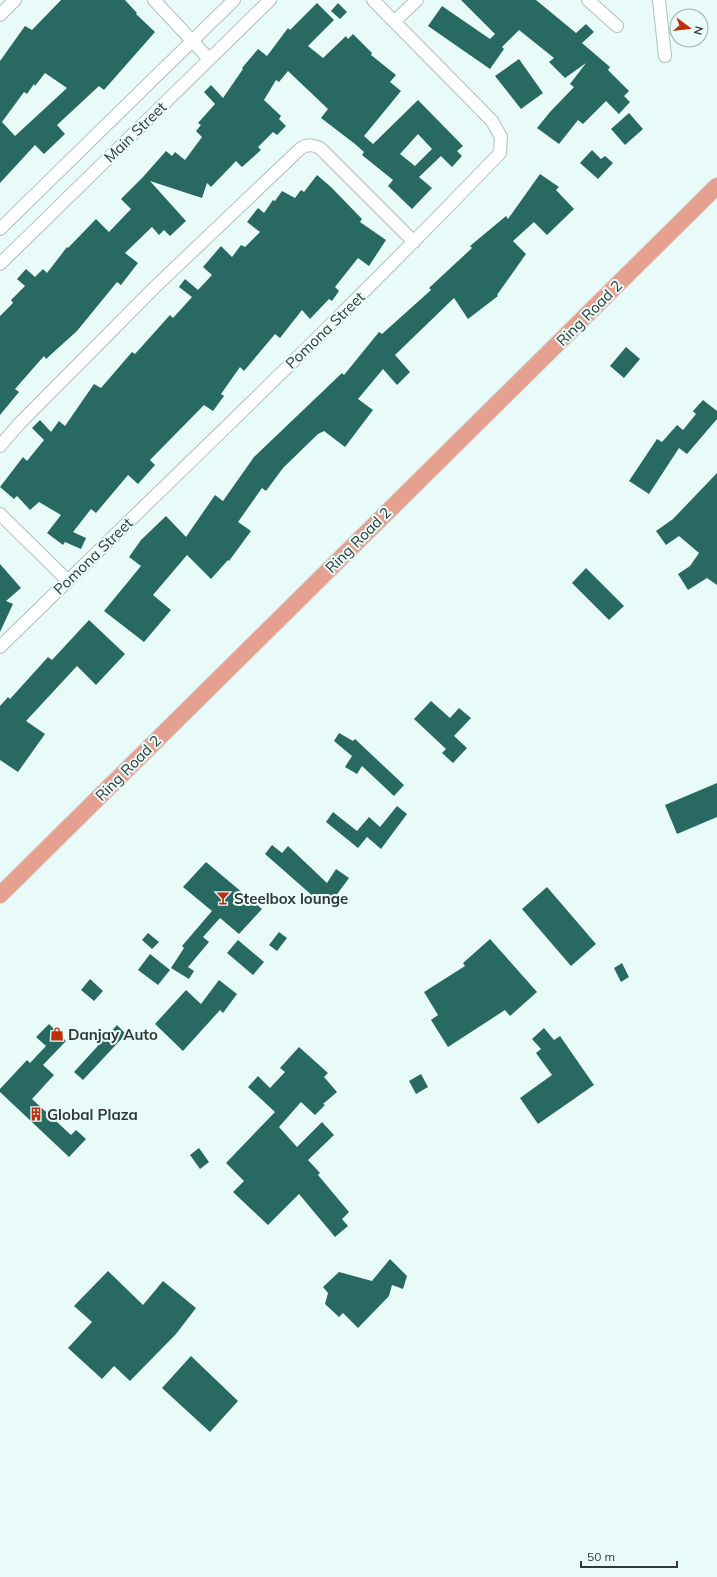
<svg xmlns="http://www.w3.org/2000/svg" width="717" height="1577" viewBox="0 0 717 1577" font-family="Mulish,sans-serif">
  <rect width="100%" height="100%" fill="#e9fbf8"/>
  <!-- building -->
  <path fill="#286a62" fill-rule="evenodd" d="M 61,0 L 125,0 L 137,13 L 136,14 L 155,32 L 104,90 L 99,86 L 57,125 L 65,134 L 44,154 L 35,145 L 0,183 L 0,61 L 25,26 L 32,30 ZM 45,73 L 67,88 L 15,136 L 2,122 L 24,92 L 27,94 L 34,84 L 35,86 Z
    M 461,0 L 536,0 L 576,33 L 586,24 L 594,32 L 582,43 L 610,67 L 608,70 L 629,91 L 624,96 L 630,102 L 619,114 L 606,101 L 583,124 L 578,120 L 559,144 L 537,128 L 550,112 L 574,87 L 570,84 L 586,63 L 565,78 L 549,62 L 554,58 L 519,30 L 502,47 L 504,49 L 490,69 L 428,26 L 442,6 L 490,39 L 495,34 Z
    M 317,3 L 334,20 L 308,46 L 323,58 L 346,36 L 348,39 L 353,34 L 372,53 L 371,55 L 396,75 L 390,82 L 401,91 L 364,136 L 373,144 L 418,100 L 463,146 L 457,151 L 462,156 L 452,167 L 441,156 L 419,177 L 432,188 L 412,209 L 388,186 L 393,180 L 362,155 L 364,152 L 355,144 L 321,118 L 328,109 L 288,71 L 279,82 L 276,80 L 264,100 L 281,116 L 279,119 L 286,126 L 277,135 L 273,132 L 258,147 L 261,150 L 242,167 L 236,161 L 211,187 L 207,183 L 202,198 L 150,181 L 186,221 L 170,236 L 164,230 L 159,235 L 152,227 L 125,253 L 138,263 L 121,285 L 117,282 L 77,331 L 46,359 L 44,356 L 15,389 L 19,392 L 0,415 L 0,316 L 13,303 L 11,300 L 25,286 L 17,279 L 26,269 L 35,277 L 43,269 L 47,273 L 67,247 L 68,248 L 96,219 L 109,232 L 131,209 L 121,199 L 143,177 L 166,151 L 172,156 L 175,152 L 185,160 L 202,137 L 196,131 L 201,125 L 198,123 L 215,104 L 204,92 L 211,85 L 223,98 L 243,69 L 242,68 L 258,49 L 267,56 L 288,28 L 290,30 ZM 418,134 L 432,149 L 415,166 L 400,154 Z
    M 338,3 L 347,12 L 340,19 L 331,11 Z
    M 519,59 L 543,93 L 521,109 L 495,76 Z
    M 629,113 L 643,129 L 625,145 L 611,129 Z
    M 592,150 L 601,159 L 605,156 L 613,163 L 598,179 L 580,163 Z
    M 540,174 L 559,187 L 556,190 L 574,209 L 547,235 L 534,222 L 513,241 L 526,254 L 497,295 L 498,296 L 468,319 L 454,298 L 395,355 L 410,372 L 397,385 L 383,369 L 358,399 L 373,410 L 345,447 L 324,431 L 318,434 L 283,468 L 266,491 L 262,488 L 238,522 L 251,531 L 229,561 L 228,560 L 211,579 L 187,555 L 153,595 L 171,610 L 144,642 L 104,611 L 141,566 L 129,557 L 141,540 L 166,516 L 186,537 L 215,495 L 223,501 L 254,457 L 342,373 L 344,375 L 379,332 L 382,334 L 431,290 L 429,288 L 472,248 L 470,246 L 506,216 L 508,219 Z
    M 317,175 L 331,187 L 362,219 L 360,222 L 386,240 L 369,266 L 358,258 L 335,287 L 339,291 L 332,301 L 329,299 L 310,319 L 302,310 L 280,338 L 275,334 L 244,371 L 240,367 L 221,394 L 224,396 L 213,411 L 204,405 L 150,460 L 155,465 L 138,484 L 128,475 L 96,513 L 91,509 L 73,532 L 86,538 L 81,549 L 65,542 L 63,545 L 47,533 L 61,515 L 39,502 L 30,510 L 17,496 L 14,499 L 0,487 L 23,457 L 27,461 L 44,440 L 32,428 L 40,420 L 51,432 L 59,421 L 65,426 L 94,384 L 101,388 L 132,352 L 135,354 L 170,315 L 173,318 L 192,297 L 179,287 L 185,279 L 198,290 L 212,275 L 203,267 L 221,246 L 232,257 L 241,245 L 245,247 L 260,232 L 247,222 L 258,208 L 264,213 L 273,200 L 275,201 L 282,191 L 295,198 L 301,190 L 304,192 Z
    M 626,347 L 640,359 L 624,378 L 610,366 Z
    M 703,400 L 717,411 L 717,419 L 687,454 L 679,448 L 649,494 L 629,481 L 657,439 L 662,442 L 677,425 L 683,430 L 696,414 L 693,411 Z
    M 717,473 L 717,585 L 707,578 L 688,590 L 678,574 L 690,566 L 699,553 L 679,536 L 666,545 L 656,531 L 673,519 Z
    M 0,564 L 21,588 L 6,601 L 13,604 L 0,632 Z
    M 586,568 L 624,606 L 609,620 L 572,583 Z
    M 89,620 L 125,654 L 96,685 L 77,666 L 26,721 L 45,734 L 18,772 L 0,760 L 0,706 L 8,697 L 10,699 L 48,657 L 52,660 Z
    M 431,701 L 450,718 L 459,708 L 471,718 L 454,736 L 467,748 L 453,763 L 442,753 L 446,749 L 414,719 Z
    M 339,733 L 353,741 L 355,739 L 404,785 L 394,796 L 362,766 L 357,774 L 345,767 L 352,756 L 334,741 Z
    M 717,783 L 717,817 L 677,834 L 665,805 Z
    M 397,806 L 407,814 L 381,849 L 367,837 L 358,848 L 326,822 L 333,812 L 357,831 L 369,817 L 380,827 Z
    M 272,845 L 282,853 L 288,846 L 327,883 L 336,869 L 349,878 L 335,897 L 332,895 L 323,905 L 265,854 Z
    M 206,862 L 262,909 L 239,934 L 220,918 L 203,937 L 209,942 L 188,967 L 194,971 L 189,979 L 171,968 L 184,948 L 182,946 L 212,911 L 183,887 Z
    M 547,887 L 596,944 L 571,966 L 522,909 Z
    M 279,932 L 287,938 L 277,951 L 269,945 Z
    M 148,933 L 159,942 L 152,949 L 142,940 Z
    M 490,939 L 537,992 L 510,1016 L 505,1010 L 448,1047 L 431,1020 L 438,1015 L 424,992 L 465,966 L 463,963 Z
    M 238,940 L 264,962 L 253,975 L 227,953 Z
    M 150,954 L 170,970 L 158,985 L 138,970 Z
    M 622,963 L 629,977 L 621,982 L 614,968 Z
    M 90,979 L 103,991 L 94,1001 L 81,990 Z
    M 219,980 L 237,994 L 223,1013 L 220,1010 L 183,1051 L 155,1024 L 186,990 L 201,1004 Z
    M 49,1024 L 66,1041 L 43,1065 L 54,1075 L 32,1099 L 71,1135 L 76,1130 L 86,1139 L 69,1157 L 0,1092 L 0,1089 L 27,1060 L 30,1063 L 46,1046 L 36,1037 Z
    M 117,1025 L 126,1034 L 83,1080 L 74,1072 Z
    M 544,1028 L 554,1040 L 560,1036 L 594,1085 L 538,1124 L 520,1098 L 552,1075 L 536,1053 L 541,1049 L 532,1039 Z
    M 299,1047 L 328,1073 L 324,1077 L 337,1092 L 323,1104 L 325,1105 L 315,1115 L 301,1102 L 279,1127 L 297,1147 L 322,1122 L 334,1135 L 308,1160 L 320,1173 L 318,1175 L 349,1212 L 342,1219 L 348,1226 L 335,1237 L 299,1194 L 268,1225 L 233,1192 L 244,1181 L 226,1163 L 275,1112 L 248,1087 L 258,1076 L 270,1088 L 285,1072 L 280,1068 Z
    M 421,1074 L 428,1087 L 416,1094 L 409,1081 Z
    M 199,1148 L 209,1162 L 200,1169 L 190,1155 Z
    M 390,1259 L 407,1276 L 403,1289 L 392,1285 L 389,1296 L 358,1328 L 343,1313 L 339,1317 L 325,1304 L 328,1293 L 323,1287 L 339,1272 L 372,1281 Z
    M 108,1271 L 143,1305 L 163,1281 L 196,1308 L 176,1334 L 130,1381 L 114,1366 L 102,1379 L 68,1348 L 92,1322 L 74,1306 Z
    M 191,1356 L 238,1401 L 210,1432 L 162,1388 Z"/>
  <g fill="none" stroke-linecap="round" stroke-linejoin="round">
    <!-- minor casing -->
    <g stroke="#aec0bd" stroke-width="14">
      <path id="minor" d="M 154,0 L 209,59
        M 588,0 L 617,26
        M 659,0 L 665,56
        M 0,15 L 15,0
        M 395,21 L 417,0
        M 0,229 L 234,0
        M 0,264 L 270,0
        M 0,446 L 19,424 L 155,287 L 301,148 C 308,144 313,145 320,148 L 414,242
        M 0,514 L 67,580
        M 0,647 C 167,483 338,322 500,153 L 501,137 L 492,121 L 373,0"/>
    </g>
    <!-- major casing -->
    <g stroke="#d6d7d7" stroke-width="18">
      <path id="major" d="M 0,895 L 717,186"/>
    </g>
    <!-- minor -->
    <use href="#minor" stroke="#fff" stroke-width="12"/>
    <!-- major -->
    <use href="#major" stroke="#e5a090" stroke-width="16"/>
  </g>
  <!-- icons -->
  <defs>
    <g id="bar-bare" transform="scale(1.08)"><path d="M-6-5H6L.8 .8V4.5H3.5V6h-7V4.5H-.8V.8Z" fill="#bb310b" stroke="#e9fbf8" stroke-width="2.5" paint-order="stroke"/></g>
    <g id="shop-bare" transform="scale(1.08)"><path d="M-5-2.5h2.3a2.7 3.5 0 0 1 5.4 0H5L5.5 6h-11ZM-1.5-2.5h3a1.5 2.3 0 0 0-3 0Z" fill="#bb310b" stroke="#e9fbf8" stroke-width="2.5" paint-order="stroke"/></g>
    <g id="building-bare" transform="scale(1.08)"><path d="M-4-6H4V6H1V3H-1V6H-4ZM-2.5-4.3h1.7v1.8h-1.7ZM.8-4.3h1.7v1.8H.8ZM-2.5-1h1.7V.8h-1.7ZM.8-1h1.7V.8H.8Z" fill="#bb310b" stroke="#e9fbf8" stroke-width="2.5" paint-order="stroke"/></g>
  </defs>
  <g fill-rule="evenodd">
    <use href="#bar-bare" x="223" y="898"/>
    <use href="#shop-bare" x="57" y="1034"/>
    <use href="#building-bare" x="36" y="1114"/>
  </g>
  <g text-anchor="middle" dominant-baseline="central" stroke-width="4" stroke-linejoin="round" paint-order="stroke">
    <!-- street labels -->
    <g font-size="15" fill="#323938" stroke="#e9fbf8">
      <text transform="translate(135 132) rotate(-44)">Main Street</text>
      <text transform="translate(589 313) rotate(-45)">Ring Road 2</text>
      <text transform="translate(325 330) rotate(-44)">Pomona Street</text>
      <text transform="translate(358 540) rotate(-45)">Ring Road 2</text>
      <text transform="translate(93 556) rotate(-44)">Pomona Street</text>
      <text transform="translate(128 768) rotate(-45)">Ring Road 2</text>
    </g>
    <!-- poi labels -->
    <g font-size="15" font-weight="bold" fill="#323938" stroke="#e9fbf8" text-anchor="start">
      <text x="234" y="898">Steelbox lounge</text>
      <text x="68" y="1034">Danjay Auto</text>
      <text x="47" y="1114">Global Plaza</text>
    </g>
  </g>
  <!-- north arrow -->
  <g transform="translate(689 28) rotate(105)"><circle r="19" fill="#e9fbf8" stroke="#a0adab"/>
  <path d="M0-3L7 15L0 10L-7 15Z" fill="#bb310b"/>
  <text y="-6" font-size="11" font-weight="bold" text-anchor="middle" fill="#323938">N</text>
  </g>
  <!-- scale -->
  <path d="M581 1561v6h96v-6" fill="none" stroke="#323938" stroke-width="2"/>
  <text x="587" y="1561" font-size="12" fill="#323938" stroke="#e9fbf8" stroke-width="3" paint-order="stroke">50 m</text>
</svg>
